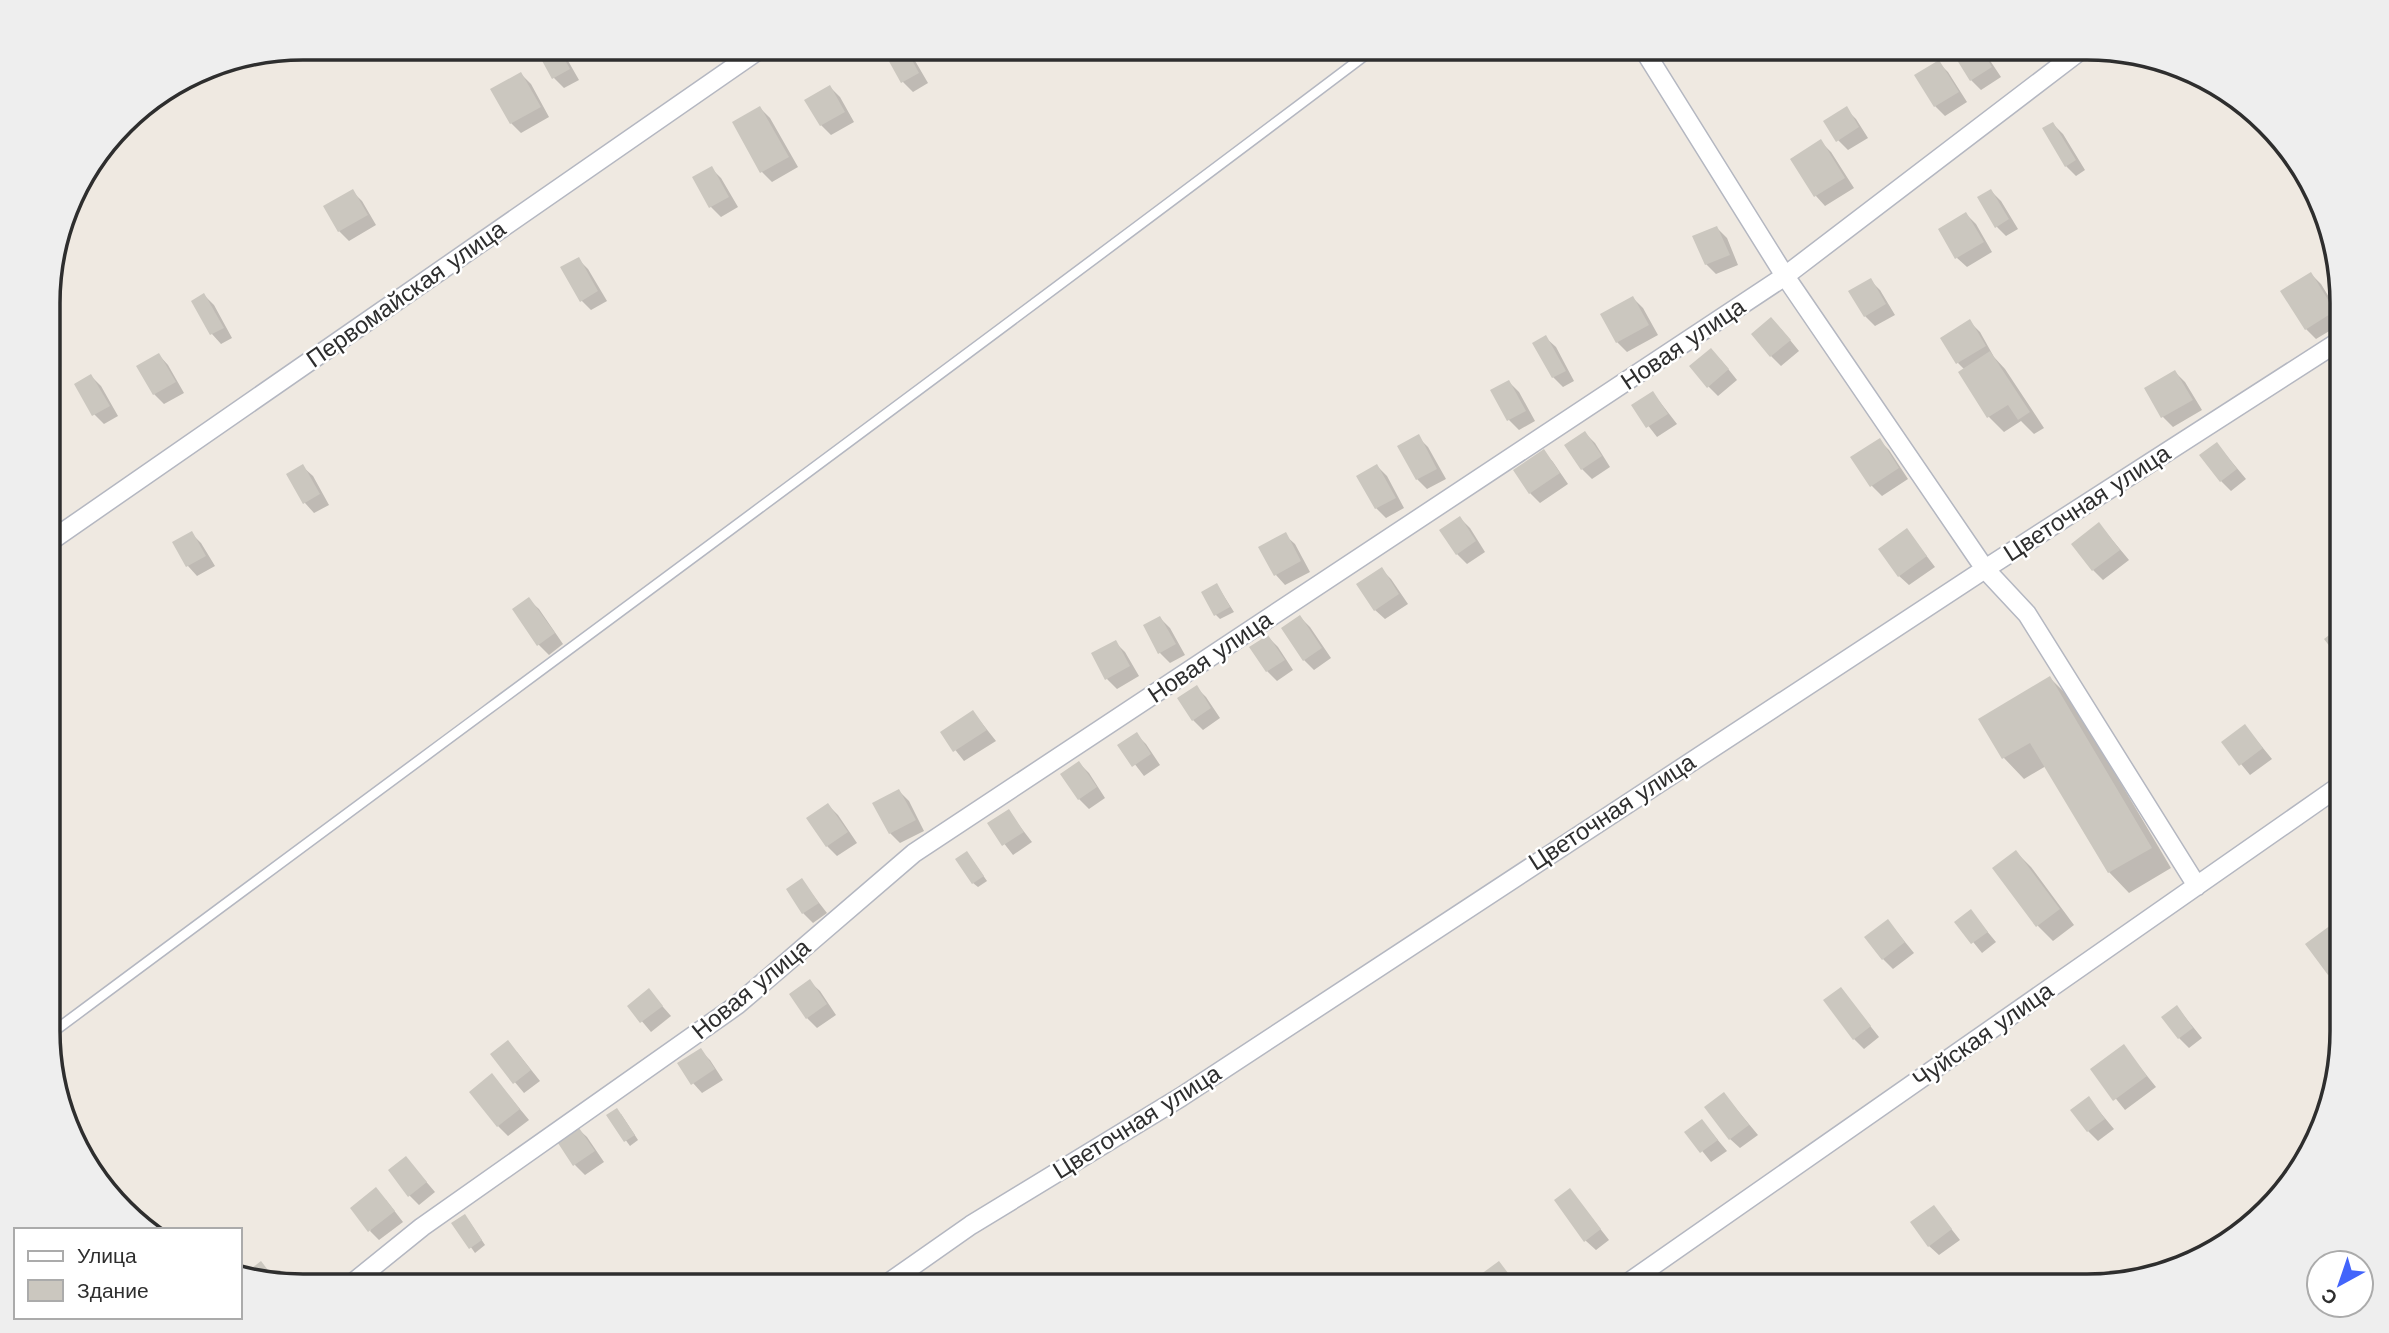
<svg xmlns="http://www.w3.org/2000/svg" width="2389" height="1333" viewBox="0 0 2389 1333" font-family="'Work Sans',sans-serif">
  <rect width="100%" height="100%" fill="#efe9e1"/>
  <!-- shadow -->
  <path fill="#0003" d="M 883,47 L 907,47 L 928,83 L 913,92 L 903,82 Z
    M 1963,47 L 1981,47 L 2001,77 L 1981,90 L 1971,80 Z
    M 557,49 L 567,59 L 579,80 L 564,88 L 554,78 L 542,57 Z
    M 1938,62 L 1948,72 L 1967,102 L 1945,116 L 1935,106 L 1917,76 Z
    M 521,74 L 531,84 L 549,117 L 521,133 L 511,123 Z
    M 830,87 L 840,97 L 854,122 L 831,135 L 821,125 L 807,100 Z
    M 760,108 L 770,118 L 798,167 L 772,182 L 762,172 L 734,123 Z
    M 1846,109 L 1856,119 L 1868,138 L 1848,150 L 1838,140 Z
    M 2053,124 L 2063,134 L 2085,170 L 2076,176 L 2066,166 Z
    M 1821,142 L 1831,152 L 1854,188 L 1825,206 L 1816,196 L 1793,160 Z
    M 711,168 L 721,178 L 738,207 L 721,217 L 711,207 Z
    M 352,191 L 362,201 L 376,225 L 349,241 L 339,231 Z
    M 1991,191 L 2001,201 L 2018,229 L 2006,236 L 1997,227 Z
    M 1966,214 L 1976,224 L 1992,252 L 1967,267 L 1957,258 Z
    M 1717,228 L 1727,238 L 1738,265 L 1716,274 L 1706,264 Z
    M 578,259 L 588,269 L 607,301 L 591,310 L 581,300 Z
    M 2311,274 L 2321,284 L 2341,317 L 2341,324 L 2316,339 L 2306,329 L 2283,292 Z
    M 1870,280 L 1880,290 L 1895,315 L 1875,326 L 1865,316 L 1851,292 Z
    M 204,295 L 214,305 L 232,338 L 221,344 L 212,334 Z
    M 1633,298 L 1643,308 L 1658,335 L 1627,352 L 1617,342 Z
    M 1970,322 L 1980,332 L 1994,357 L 2005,369 L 2044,428 L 2034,434 L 2021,421 L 2004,432 L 1989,417 L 1960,373 L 1965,370 L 1958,363 Z
    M 1781,329 L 1799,351 L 1781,366 L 1771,356 Z
    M 1546,338 L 1556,347 L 1574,381 L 1563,387 L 1553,377 Z
    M 159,355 L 168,365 L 184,393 L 164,404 L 154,394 Z
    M 1721,360 L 1737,380 L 1718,396 L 1708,386 Z
    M 2175,372 L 2185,382 L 2202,410 L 2173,427 L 2163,417 L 2146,389 Z
    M 91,376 L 101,386 L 118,416 L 104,424 L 94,414 Z
    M 1509,382 L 1519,392 L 1535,421 L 1519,430 L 1509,420 Z
    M 1653,393 L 1677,424 L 1657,437 L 1633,406 Z
    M 1585,433 L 1595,443 L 1610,467 L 1592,479 L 1582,469 L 1566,446 Z
    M 1418,437 L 1428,447 L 1446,479 L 1427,489 L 1417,479 Z
    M 1879,440 L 1889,450 L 1908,479 L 1882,496 L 1872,486 L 1853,457 Z
    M 2217,444 L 2246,479 L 2231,491 L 2221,481 Z
    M 1544,452 L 1553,462 L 1568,484 L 1540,503 L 1530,493 Z
    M 1377,466 L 1387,476 L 1404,508 L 1386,518 L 1376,508 Z
    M 303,467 L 313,476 L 329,505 L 314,513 L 305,503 Z
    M 1460,518 L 1470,528 L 1485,552 L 1467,564 L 1457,554 L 1441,531 Z
    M 2099,524 L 2129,560 L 2103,580 L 2093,570 Z
    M 1907,530 L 1935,567 L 1909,585 L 1899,576 Z
    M 191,533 L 201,543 L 215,566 L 197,576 L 188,566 L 174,543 Z
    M 1285,535 L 1295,544 L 1310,572 L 1285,585 L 1276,575 Z
    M 1382,570 L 1391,579 L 1408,604 L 1385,619 L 1375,610 Z
    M 1217,585 L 1234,612 L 1220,619 L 1216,615 Z
    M 529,600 L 539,609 L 563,644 L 549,655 L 539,645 L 514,610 Z
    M 1300,617 L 1310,627 L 1331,658 L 1314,670 L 1304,660 Z
    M 1160,618 L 1170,628 L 1185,655 L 1170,663 L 1160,653 L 1145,626 Z
    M 1268,637 L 1278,647 L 1293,670 L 1277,681 L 1267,671 Z
    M 1115,642 L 1125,652 L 1139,676 L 1117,689 L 1107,679 Z
    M 2050,678 L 2071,699 L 2171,868 L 2129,893 L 2109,872 L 2046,766 L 2024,779 L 2004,758 L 1980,719 Z
    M 1197,688 L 1206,697 L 1220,718 L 1203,730 L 1193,720 Z
    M 973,712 L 996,741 L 964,761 L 942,733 Z
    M 2245,726 L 2272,759 L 2250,775 L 2223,742 Z
    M 1136,734 L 1146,744 L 1160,765 L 1144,776 L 1120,745 Z
    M 1079,763 L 1089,773 L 1105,798 L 1089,809 L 1079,799 Z
    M 899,791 L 909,801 L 924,831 L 900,843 L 890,833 L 875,804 Z
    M 828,805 L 838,815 L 857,843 L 837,856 L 827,846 Z
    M 1008,811 L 1032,842 L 1013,855 L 989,824 Z
    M 2016,852 L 2031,867 L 2074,925 L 2053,941 L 2038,926 Z
    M 971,858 L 987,881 L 978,887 L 973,883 Z
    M 802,881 L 827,913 L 813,923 L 803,913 Z
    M 1971,912 L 1996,942 L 1982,953 L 1957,922 Z
    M 1888,921 L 1914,953 L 1893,969 L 1883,959 Z
    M 2331,927 L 2341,938 L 2341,983 L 2339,984 L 2308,944 Z
    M 810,982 L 820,991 L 836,1015 L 817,1028 L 807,1018 Z
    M 1841,989 L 1879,1037 L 1864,1049 L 1854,1039 Z
    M 649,991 L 671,1016 L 651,1032 L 629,1006 Z
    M 2177,1007 L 2202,1038 L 2189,1048 L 2179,1038 Z
    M 2124,1047 L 2156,1087 L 2125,1110 L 2092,1069 Z
    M 700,1050 L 710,1060 L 723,1080 L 702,1093 L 693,1083 Z
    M 517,1052 L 540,1081 L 524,1093 L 492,1055 Z
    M 501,1086 L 529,1120 L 508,1136 L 498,1126 Z
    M 1724,1094 L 1758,1135 L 1740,1148 L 1730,1139 Z
    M 2089,1099 L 2114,1129 L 2098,1141 L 2088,1131 Z
    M 621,1114 L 638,1140 L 630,1146 L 608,1116 Z
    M 1702,1121 L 1727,1151 L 1711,1162 L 1687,1132 Z
    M 577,1128 L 587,1137 L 604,1162 L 585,1175 L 575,1165 Z
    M 406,1158 L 435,1192 L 419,1205 L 409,1195 Z
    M 1570,1190 L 1609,1240 L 1596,1250 L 1586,1241 Z
    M 386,1200 L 403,1222 L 379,1240 L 370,1231 Z
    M 1934,1207 L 1960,1240 L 1939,1255 L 1929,1246 Z
    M 469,1221 L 485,1245 L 475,1253 L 454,1223 Z"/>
  <!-- building -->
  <path fill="#cbc7bf" d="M 558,47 L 570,69 L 552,79 L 540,57 Z
    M 881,47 L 905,47 L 919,73 L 901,83 Z
    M 1960,47 L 1980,47 L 1992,67 L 1970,81 L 1952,52 Z
    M 1939,60 L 1959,92 L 1934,107 L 1914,75 Z
    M 521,72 L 541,107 L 510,124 L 490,89 Z
    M 830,85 L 845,112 L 820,126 L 804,100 Z
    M 760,106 L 789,157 L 760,173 L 732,122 Z
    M 1847,106 L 1859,127 L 1836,142 L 1823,121 Z
    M 2053,122 L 2076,160 L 2065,167 L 2042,128 Z
    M 1821,139 L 1845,178 L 1814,197 L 1790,159 Z
    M 712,166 L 729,197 L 709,208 L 692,177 Z
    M 353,189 L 368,215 L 338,232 L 323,206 Z
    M 1991,189 L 2009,219 L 1995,228 L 1977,197 Z
    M 1966,212 L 1984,242 L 1955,259 L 1938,229 Z
    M 1717,226 L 1730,255 L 1705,265 L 1692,236 Z
    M 579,257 L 598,291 L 580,302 L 560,267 Z
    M 2311,272 L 2335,311 L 2305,330 L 2280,291 Z
    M 1871,278 L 1886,304 L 1864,317 L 1848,291 Z
    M 204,293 L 224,328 L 210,335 L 191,301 Z
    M 1633,296 L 1649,325 L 1616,343 L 1600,314 Z
    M 1771,317 L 1791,340 L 1770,357 L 1751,334 Z
    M 1970,319 L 1986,346 L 1956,364 L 1940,338 Z
    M 1546,335 L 1566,371 L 1552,378 L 1532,343 Z
    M 1711,348 L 1729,369 L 1707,388 L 1689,366 Z
    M 1990,351 L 2030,412 L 2018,420 L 2008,405 L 1987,418 L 1958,372 Z
    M 159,353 L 176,382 L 153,395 L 136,366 Z
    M 2175,370 L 2193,400 L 2161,418 L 2144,388 Z
    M 91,374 L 110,406 L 92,416 L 74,384 Z
    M 1509,380 L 1526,411 L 1507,421 L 1490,390 Z
    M 1653,391 L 1668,414 L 1646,428 L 1631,405 Z
    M 1585,431 L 1602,456 L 1581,470 L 1564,445 Z
    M 1419,434 L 1437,469 L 1416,480 L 1397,446 Z
    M 1880,438 L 1899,468 L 1870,487 L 1850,457 Z
    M 2217,442 L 2237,469 L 2220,482 L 2199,455 Z
    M 1544,449 L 1560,473 L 1529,494 L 1513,470 Z
    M 303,464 L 320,494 L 303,504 L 286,474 Z
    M 1377,464 L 1396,498 L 1375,509 L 1356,476 Z
    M 1460,516 L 1476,541 L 1456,555 L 1439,530 Z
    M 2099,522 L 2120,550 L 2092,571 L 2071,544 Z
    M 1907,528 L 1927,556 L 1898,577 L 1878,549 Z
    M 192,531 L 206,556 L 186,567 L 172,542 Z
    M 1286,532 L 1301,561 L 1274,576 L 1258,547 Z
    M 1382,567 L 1399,594 L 1374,611 L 1356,584 Z
    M 1217,583 L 1230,607 L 1214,616 L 1201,592 Z
    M 529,597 L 555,633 L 537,646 L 512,609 Z
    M 1300,615 L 1322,648 L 1303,661 L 1281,628 Z
    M 1160,616 L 1176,644 L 1158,654 L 1143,625 Z
    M 2341,626 L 2341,661 L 2324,639 Z
    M 1268,635 L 1285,660 L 1266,672 L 1249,647 Z
    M 1116,640 L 1130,666 L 1105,680 L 1091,653 Z
    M 2050,676 L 2152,848 L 2108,873 L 2030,743 L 2002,759 L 1978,719 Z
    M 1197,685 L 1211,708 L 1192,721 L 1177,698 Z
    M 973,710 L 987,730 L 953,752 L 940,732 Z
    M 2245,724 L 2263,748 L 2239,766 L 2221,742 Z
    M 1137,732 L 1151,754 L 1132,767 L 1117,745 Z
    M 1079,761 L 1097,787 L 1078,800 L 1060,774 Z
    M 899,789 L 916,820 L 889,834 L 872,803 Z
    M 828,803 L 848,832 L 826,847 L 806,818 Z
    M 1009,809 L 1024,832 L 1002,846 L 987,823 Z
    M 2016,850 L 2060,909 L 2036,927 L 1992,868 Z
    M 967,851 L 984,876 L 972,884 L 955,859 Z
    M 802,878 L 819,903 L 802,914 L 786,889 Z
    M 1971,909 L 1988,932 L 1971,944 L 1954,922 Z
    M 1888,919 L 1905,942 L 1882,960 L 1864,937 Z
    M 2331,925 L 2341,939 L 2341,966 L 2328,975 L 2305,944 Z
    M 810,979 L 827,1004 L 806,1019 L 789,994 Z
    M 1841,987 L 1871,1026 L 1853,1040 L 1823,1000 Z
    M 649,988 L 663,1006 L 640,1023 L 627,1006 Z
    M 2177,1005 L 2193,1028 L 2178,1039 L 2161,1017 Z
    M 508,1040 L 531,1070 L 513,1084 L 490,1054 Z
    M 2124,1044 L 2147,1076 L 2113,1101 L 2090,1069 Z
    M 701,1048 L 715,1069 L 691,1085 L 677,1063 Z
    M 492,1073 L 520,1109 L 497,1127 L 469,1092 Z
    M 1724,1092 L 1749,1125 L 1729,1140 L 1704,1107 Z
    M 2089,1096 L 2105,1119 L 2087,1132 L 2070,1110 Z
    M 617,1108 L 635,1135 L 624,1142 L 606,1115 Z
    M 1702,1119 L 1718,1140 L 1700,1153 L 1684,1132 Z
    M 577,1125 L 595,1151 L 573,1166 L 556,1140 Z
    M 406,1156 L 427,1182 L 408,1197 L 388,1170 Z
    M 376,1187 L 395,1211 L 368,1232 L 350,1208 Z
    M 1570,1188 L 1601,1229 L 1584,1242 L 1554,1200 Z
    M 1934,1205 L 1952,1229 L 1928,1247 L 1910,1222 Z
    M 465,1214 L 482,1240 L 469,1249 L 451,1223 Z
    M 261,1261 L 274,1278 L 248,1271 Z
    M 1499,1261 L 1517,1285 L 1477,1285 L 1473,1280 Z"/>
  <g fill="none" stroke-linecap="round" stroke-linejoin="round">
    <!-- service casing -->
    <g stroke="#b4b7c1" stroke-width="12">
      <path id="service" d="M 49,1035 C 491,706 936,380 1376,47"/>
    </g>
    <!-- minor casing -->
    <g stroke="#b4b7c1" stroke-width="21">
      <path id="minor" d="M 1642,47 L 1785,276 L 1985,569 L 2027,614 L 2197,886
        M 49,542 L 763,47
        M 1625,1285 L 2341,785
        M 349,1286 L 422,1227 L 737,1005 L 914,853 L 1785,276 L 2085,47
        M 884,1286 L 971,1225 L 1181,1097 L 1985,569 L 2341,340"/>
    </g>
    <!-- service -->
    <use href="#service" stroke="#fff" stroke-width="9"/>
    <!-- minor -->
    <use href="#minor" stroke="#fff" stroke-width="18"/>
  </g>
  <g text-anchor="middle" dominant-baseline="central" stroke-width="5" stroke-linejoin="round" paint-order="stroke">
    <!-- street labels -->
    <g font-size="24" fill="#2e2e2e" stroke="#fff">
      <text transform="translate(406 294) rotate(-35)">Первомайская улица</text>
      <text transform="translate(1683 344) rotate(-34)">Новая улица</text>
      <text transform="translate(2087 503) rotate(-33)">Цветочная улица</text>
      <text transform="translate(1210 657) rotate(-34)">Новая улица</text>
      <text transform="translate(1612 812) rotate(-33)">Цветочная улица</text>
      <text transform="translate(751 989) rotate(-39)">Новая улица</text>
      <text transform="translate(1983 1035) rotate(-35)">Чуйская улица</text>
      <text transform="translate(1137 1122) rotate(-32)">Цветочная улица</text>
    </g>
  </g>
  <!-- crop -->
  <path d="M0 0H2389V1333H0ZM303 60H2087A243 243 0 0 1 2330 303V1031A243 243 0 0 1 2087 1274H303A243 243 0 0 1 60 1031V303A243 243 0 0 1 303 60Z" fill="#eee" fill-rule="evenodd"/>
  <path fill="none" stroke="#2e2e2e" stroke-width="3.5" d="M303 60H2087A243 243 0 0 1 2330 303V1031A243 243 0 0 1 2087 1274H303A243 243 0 0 1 60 1031V303A243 243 0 0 1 303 60Z"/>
  <!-- legend -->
  <rect x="14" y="1228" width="228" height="91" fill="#ffffff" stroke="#ababab" stroke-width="2"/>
  <rect x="28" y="1251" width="35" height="10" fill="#ffffff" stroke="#ababab" stroke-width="2"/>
  <text x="77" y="1263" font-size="21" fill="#2e2e2e">Улица</text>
  <rect x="28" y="1280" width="35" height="21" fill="#cbc7bf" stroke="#ababab" stroke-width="2"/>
  <text x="77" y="1298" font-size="21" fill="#2e2e2e">Здание</text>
  <!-- north arrow -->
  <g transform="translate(2340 1284) rotate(220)"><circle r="33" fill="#ffffff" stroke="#ababab" stroke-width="2"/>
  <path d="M0-5L12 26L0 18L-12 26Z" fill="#4264fb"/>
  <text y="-10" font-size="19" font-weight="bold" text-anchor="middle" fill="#2e2e2e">С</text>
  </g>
</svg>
